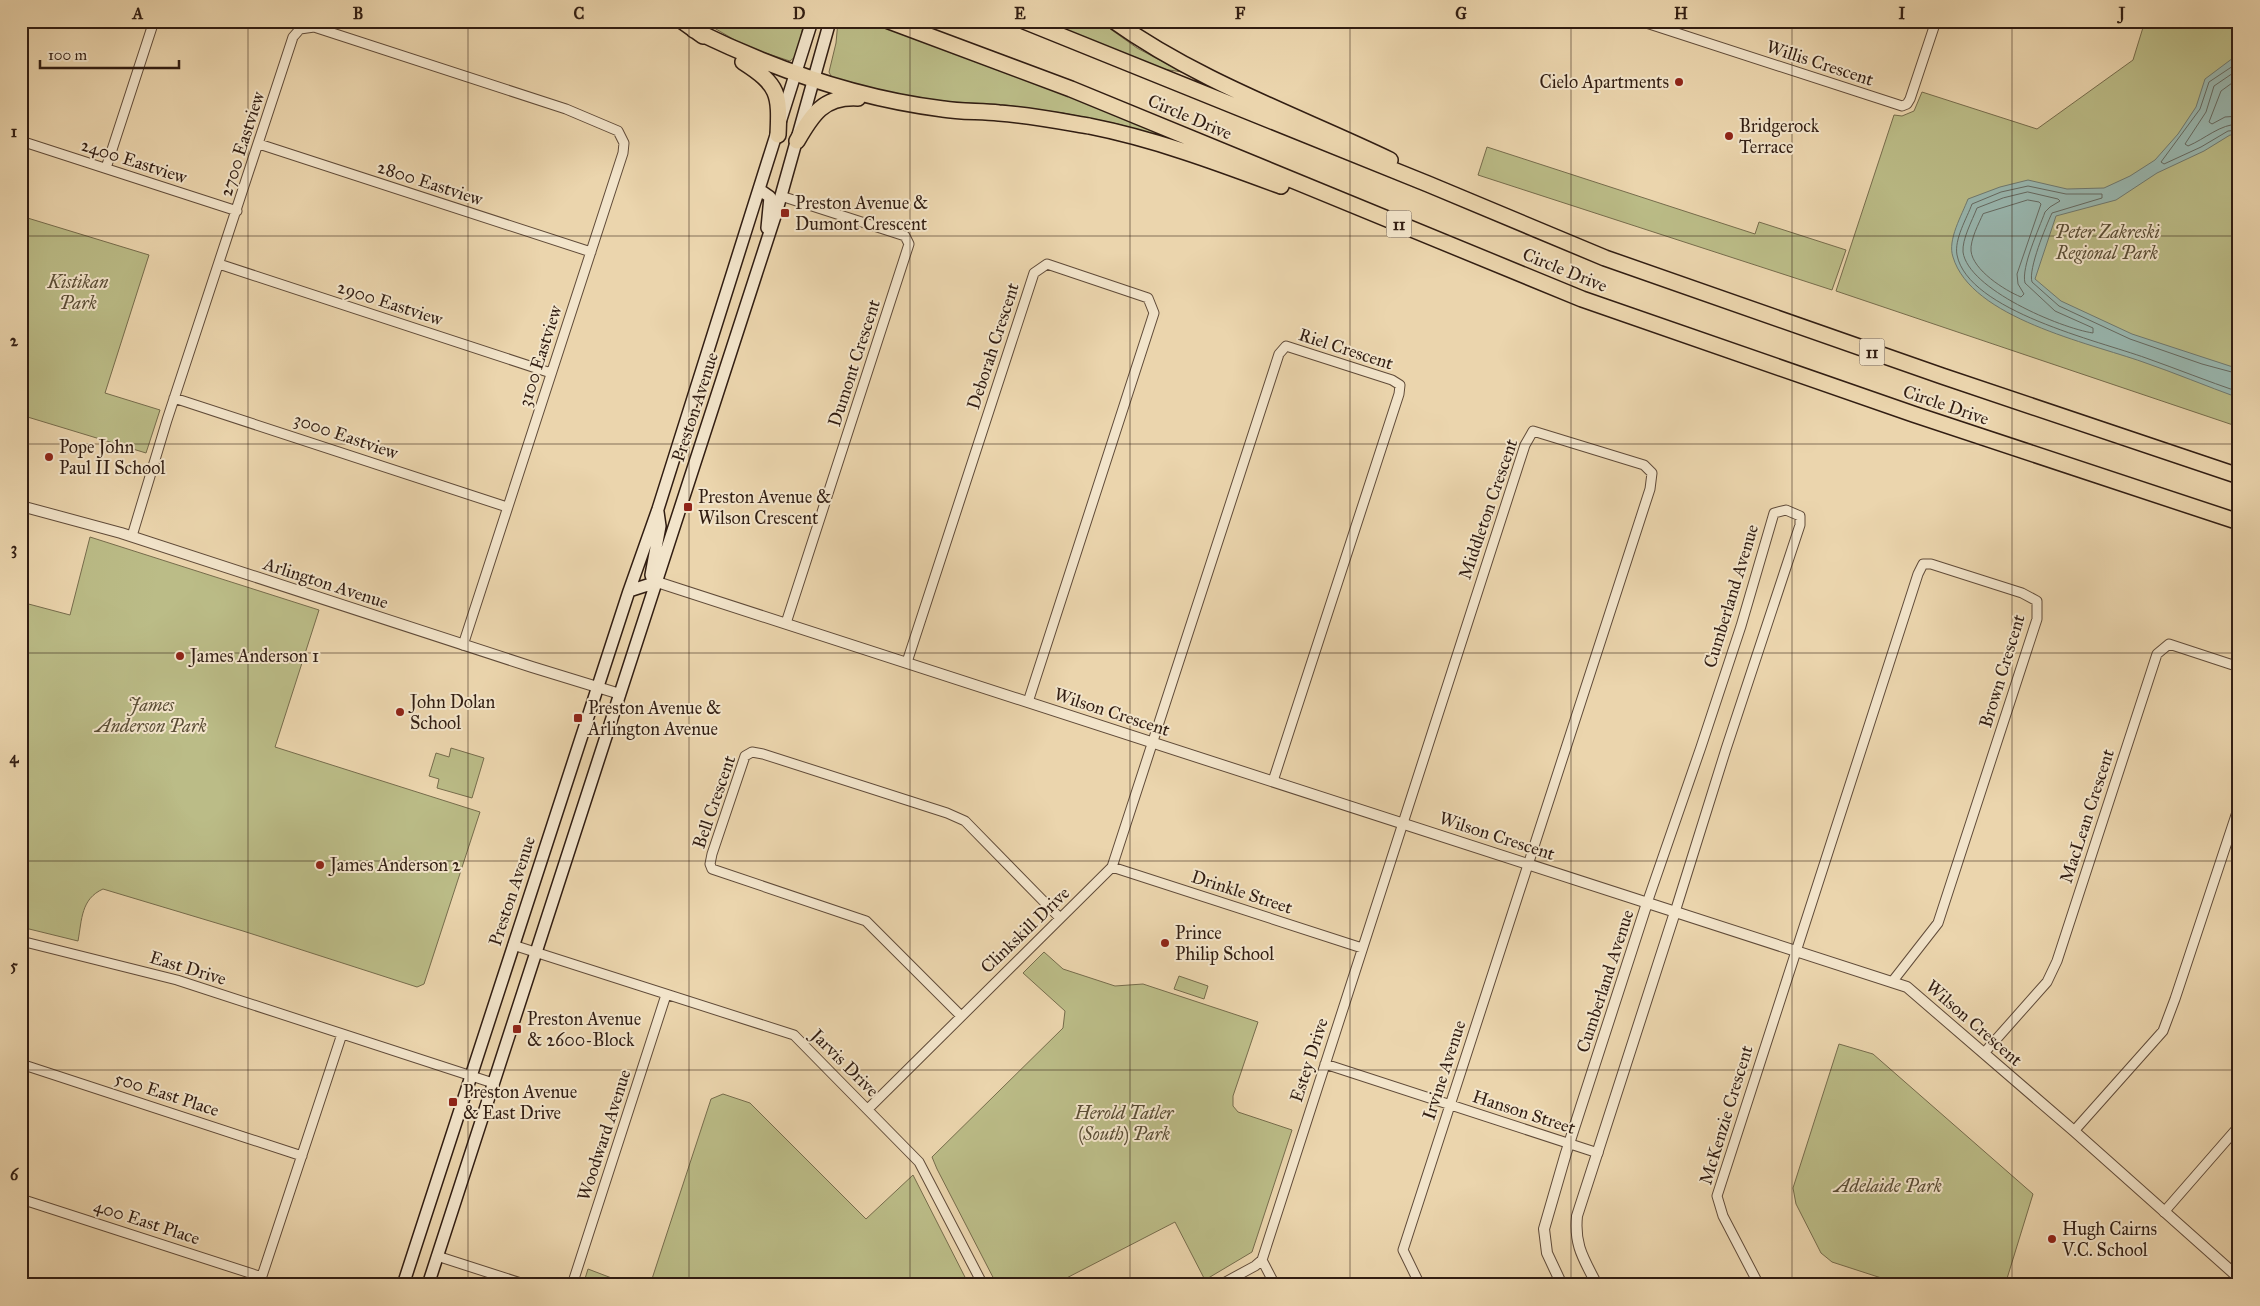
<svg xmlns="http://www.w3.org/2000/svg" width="2260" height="1306" viewBox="0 0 2260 1306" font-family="'IM FELL Great Primer',serif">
  <rect width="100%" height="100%" fill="#ebd5ad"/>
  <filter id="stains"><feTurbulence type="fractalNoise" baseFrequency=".004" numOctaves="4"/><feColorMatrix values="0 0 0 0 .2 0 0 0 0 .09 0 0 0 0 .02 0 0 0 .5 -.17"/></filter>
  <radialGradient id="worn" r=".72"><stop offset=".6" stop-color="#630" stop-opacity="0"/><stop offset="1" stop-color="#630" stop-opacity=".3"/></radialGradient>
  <!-- green -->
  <path fill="#bbbc87" stroke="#766c4c" d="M 702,21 L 804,21 L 797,55 L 790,61 L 747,47 Z
    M 838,21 L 869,21 L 1146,124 L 1178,141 L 1118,124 L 1063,113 L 1005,105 L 906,99 L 833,80 L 829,72 L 836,43 Z
    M 1044,21 L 1099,21 L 1137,48 L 1182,72 L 1163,69 Z
    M 2145,21 L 2239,21 L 2239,427 L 1836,291 L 1894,115 L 1902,116 L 1914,111 L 1922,92 L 2037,129 L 2133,60 Z
    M 1487,147 L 1755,234 L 1759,222 L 1846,250 L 1832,290 L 1478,175 Z
    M 21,216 L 149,255 L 105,393 L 160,410 L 146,453 L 21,415 Z
    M 90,537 L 319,610 L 275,747 L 480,812 L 424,984 L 417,987 L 243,931 L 103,889 C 81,899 82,919 78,941 L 21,927 L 21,602 L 70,615 Z
    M 451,748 L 484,758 L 472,798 L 437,788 L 439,779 L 429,776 L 436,753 L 449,757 Z
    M 1044,952 L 1063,969 L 1115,986 L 1143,984 L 1258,1022 L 1233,1096 L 1233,1106 L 1238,1112 L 1292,1130 L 1252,1252 L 1205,1280 L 1175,1222 L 1053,1285 L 997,1285 L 937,1169 L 932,1157 L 1063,1028 L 1065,1011 L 1023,973 Z
    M 1179,976 L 1208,986 L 1204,999 L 1174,989 Z
    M 1839,1044 L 1873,1054 L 2033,1194 L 2005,1285 L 1903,1285 L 1832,1262 L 1821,1253 L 1796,1204 L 1793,1188 Z
    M 723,1094 L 750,1103 L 866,1219 L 913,1175 L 969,1285 L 650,1285 L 711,1099 Z
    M 588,1269 L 630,1285 L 583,1285 Z"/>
  <!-- water -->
  <path fill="#99b8b1" stroke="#6f7a71" d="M 2239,57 L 2239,135 L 2230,135 L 2204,151 L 2157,173 L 2116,200 L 2056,216 L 2035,279 L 2061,301 L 2132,334 L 2239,369 L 2239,398 C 2206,386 2175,373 2143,362 C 2089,343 1971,318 1953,257 C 1947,240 1962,215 1968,199 L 2000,187 L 2028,180 L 2067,189 L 2104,188 L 2130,176 L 2155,160 L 2178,134 L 2196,107 L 2205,79 L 2233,58 Z"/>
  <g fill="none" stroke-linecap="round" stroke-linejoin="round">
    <!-- shore -->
    <path stroke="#656a62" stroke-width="1" d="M 2239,62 L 2209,82 L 2200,109 L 2161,162 L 2164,164 L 2201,147 L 2228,131 L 2239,130
      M 2239,69 L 2214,86 L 2206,112 L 2185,144 L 2188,146 C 2205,139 2220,124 2239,124
      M 2239,78 L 2221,91 L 2209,122 L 2212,124 L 2225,117 L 2239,116
      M 2028,192 L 2058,199 L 2060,201 L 2050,207 L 2045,212 C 2039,229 2021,267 2025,283 L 2055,311 L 2093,328 L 2093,333 C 2060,328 1968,289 1963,252 C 1962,239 1972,221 1977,208 L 2003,198 Z
      M 2028,200 L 2039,202 L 2041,204 L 2017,274 L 2018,284 L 2024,294 L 2021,297 C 2004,290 1973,270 1971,251 C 1970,240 1979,223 1983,214 Z
      M 2239,374 L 2202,364 L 2130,339 L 2059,306 L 2032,282 C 2028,269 2046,226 2052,213 L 2102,198 L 2102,194 L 2066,194 L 2028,186 L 2001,192 L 1972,204 C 1967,218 1954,239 1957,255 C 1968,311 2099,341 2146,358 C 2177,369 2207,381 2239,392"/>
    <!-- minor casing -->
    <g stroke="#604b39" stroke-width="11">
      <path id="minor" d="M 1640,21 L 1902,106 L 1907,104 L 1910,99 L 1936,21
        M 21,141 L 237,211
        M 259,144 L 591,252
        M 106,168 L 154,21
        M 781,196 L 905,236 L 909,244 L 786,623
        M 219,264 L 551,373
        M 174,398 L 507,507
        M 132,536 L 167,420 L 293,37 L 300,29 L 314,27 L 566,109 L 618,131 L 624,143 L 623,153 L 463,645
        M 907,662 L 1034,273 L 1047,264 L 1148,298 L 1154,313 L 1028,702
        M 1112,867 L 1362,948
        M 1647,903 L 1701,747 L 1741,626 L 1774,513 L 1786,510 L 1800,516 L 1800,525 L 1726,749 L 1675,912
        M 21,941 L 177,980 L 493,1083
        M 513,945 L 794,1035 L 919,1162 L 983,1285
        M 961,1016 L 866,921 L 712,869 L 710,864 L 712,854 L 745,756 L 752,752 L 763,754 L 947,813 L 965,821 L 1060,918
        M 1984,1053 L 2047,982 L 2057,961 L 2157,654 L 2169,644 L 2239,667
        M 21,1064 L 302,1156
        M 1325,1064 L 1598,1153
        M 868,1109 L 1112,867 L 1279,354 L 1286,346 L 1392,380 L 1400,385 L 1399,394 L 1273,781
        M 2074,1131 L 2163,1031 L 2175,999 L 2239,806
        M 21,1199 L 262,1277
        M 2164,1212 L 2239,1126
        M 437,1256 L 527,1285
        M 1262,1260 L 1275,1285
        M 259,1285 L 342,1034
        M 572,1285 L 666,995
        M 1220,1285 L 1255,1266 L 1262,1260 L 1525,445 L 1533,431 L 1644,465 L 1652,473 L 1650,489 L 1403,1250 L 1420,1285
        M 1759,1285 L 1723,1216 L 1717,1196 L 1918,574 L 1923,564 L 1931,564 L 2022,593 L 2037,601 L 2037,619 L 1938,923 L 1892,982"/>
    </g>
    <!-- tertiary casing -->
    <g stroke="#604b39" stroke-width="12">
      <path id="tertiary" d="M 21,506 L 121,533 L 532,667 L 620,694
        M 657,582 L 1907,987 L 2074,1131 L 2239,1278
        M 1562,1285 L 1547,1253 L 1544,1229 L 1566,1153 L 1647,903
        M 1597,1285 C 1584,1259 1574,1246 1577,1216 L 1675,912"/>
    </g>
    <!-- secondary casing -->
    <g stroke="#311d12" stroke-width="14">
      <path id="secondary" d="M 760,190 L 770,197 L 767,228
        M 657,582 L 652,578 L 651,575 L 660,526 L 658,512
        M 629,591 L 657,582
        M 403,1285 L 629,591 L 658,509 L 812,21
        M 428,1285 L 777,210 L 830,21"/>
    </g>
    <!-- motorway casing -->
    <g stroke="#311d12" stroke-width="18">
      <path id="motorway" d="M 682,21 L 703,36
        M 889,21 L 1071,89 L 1582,299 L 1913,414 L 2239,522
        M 1024,21 L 1428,184 L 1605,258 L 1942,376 L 2239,476
        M 1114,21 C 1198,81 1298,116 1390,160
        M 694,30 C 773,69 855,98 943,109 C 961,112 981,111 999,113 C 1029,115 1060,121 1089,126 C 1155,139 1219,163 1281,186
        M 743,62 C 779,85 780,94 778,135
        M 797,141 C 812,115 823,96 858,98"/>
    </g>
    <!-- minor -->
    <use href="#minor" stroke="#f2e4ca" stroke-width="9"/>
    <!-- tertiary -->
    <use href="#tertiary" stroke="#f2e4ca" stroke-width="10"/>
    <!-- secondary -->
    <use href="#secondary" stroke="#f2e4ca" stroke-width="11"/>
    <!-- motorway -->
    <use href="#motorway" stroke="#ebd5ad" stroke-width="15"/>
  </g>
  <!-- grid -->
  <path fill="none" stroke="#311d12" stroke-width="1" stroke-opacity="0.55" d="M 248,21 L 248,1285M 468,21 L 468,1285M 689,21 L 689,1285M 910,21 L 910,1285M 1130,21 L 1130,1285M 1350,21 L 1350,1285M 1571,21 L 1571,1285M 1792,21 L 1792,1285M 2012,21 L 2012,1285M 21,236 L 2239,236M 21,444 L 2239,444M 21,653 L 2239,653M 21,861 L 2239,861M 21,1070 L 2239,1070"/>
  <!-- markers -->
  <g fill="#8f2418" stroke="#f2e4ca" stroke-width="2">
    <circle cx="1679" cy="82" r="5"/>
    <circle cx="1729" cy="136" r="5"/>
    <rect x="780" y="208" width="10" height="10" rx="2.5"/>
    <circle cx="49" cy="457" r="5"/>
    <rect x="683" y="502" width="10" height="10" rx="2.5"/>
    <circle cx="180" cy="656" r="5"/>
    <circle cx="400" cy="712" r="5"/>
    <rect x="573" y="713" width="10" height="10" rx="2.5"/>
    <circle cx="320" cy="865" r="5"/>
    <circle cx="1165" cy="943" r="5"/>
    <rect x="512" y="1024" width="10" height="10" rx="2.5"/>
    <rect x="448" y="1097" width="10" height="10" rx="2.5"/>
    <circle cx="2052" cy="1239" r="5"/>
  </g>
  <g text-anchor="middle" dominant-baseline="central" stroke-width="4" stroke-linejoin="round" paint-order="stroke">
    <!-- shield labels -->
    <g fill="#f2e4ca" stroke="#6b5949" stroke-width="1">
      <rect x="1386.5" y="210.5" width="25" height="27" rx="4"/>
      <rect x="1859.5" y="338.5" width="25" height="27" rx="4"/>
    </g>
    <g font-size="16" font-weight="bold" fill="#311d12">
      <text x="1399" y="224">11</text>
      <text x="1872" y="352">11</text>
    </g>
    <!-- street labels -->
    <g font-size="18" fill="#311d12" stroke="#f2e4ca">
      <text transform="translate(1820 63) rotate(18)">Willis Crescent</text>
      <text transform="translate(1190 117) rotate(23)">Circle Drive</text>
      <text transform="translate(242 144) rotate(-72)">2700 Eastview</text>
      <text transform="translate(134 161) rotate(18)">2400 Eastview</text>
      <text transform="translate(430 183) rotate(18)">2800 Eastview</text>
      <text transform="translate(1565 270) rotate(22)">Circle Drive</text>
      <text transform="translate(390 303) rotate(18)">2900 Eastview</text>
      <text transform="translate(993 346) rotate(-72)">Deborah Crescent</text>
      <text transform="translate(1346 349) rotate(18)">Riel Crescent</text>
      <text transform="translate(540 356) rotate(-72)">3100 Eastview</text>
      <text transform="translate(854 363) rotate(-72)">Dumont Crescent</text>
      <text transform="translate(1946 405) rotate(19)">Circle Drive</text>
      <text transform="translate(695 407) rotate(-72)">Preston Avenue</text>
      <text transform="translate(346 436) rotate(19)">3000 Eastview</text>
      <text transform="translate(1488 509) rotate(-71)">Middleton Crescent</text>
      <text transform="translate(326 583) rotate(18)">Arlington Avenue</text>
      <text transform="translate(1731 596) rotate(-73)">Cumberland Avenue</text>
      <text transform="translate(2002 671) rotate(-73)">Brown Crescent</text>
      <text transform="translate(1112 712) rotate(18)">Wilson Crescent</text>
      <text transform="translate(714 802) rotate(-71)">Bell Crescent</text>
      <text transform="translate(2087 816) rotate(-72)">MacLean Crescent</text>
      <text transform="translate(1497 836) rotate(18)">Wilson Crescent</text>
      <text transform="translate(512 891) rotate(-72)">Preston Avenue</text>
      <text transform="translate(1242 892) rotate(18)">Drinkle Street</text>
      <text transform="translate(1025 930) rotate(-44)">Clinkskill Drive</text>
      <text transform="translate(188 968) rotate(17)">East Drive</text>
      <text transform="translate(1605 981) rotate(-72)">Cumberland Avenue</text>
      <text transform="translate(1974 1023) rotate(41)">Wilson Crescent</text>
      <text transform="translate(1309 1060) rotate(-72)">Estey Drive</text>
      <text transform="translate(845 1063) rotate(45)">Jarvis Drive</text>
      <text transform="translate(1444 1070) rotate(-72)">Irvine Avenue</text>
      <text transform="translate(167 1094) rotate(18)">500 East Place</text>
      <text transform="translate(1524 1112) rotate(18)">Hanson Street</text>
      <text transform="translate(1726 1115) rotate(-73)">McKenzie Crescent</text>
      <text transform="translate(604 1135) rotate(-72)">Woodward Avenue</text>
      <text transform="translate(147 1222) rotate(18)">400 East Place</text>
    </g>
    <!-- poi labels -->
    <g font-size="18" fill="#311d12" stroke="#f2e4ca" text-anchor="start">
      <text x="1669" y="82" text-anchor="end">Cielo Apartments</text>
      <text x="1739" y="126">Bridgerock<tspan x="1739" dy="21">Terrace</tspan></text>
      <text x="795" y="203">Preston Avenue &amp;<tspan x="795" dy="21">Dumont Crescent</tspan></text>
      <text x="59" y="447">Pope John<tspan x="59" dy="21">Paul II School</tspan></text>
      <text x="698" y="497">Preston Avenue &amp;<tspan x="698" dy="21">Wilson Crescent</tspan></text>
      <text x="190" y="656">James Anderson 1</text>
      <text x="410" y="702">John Dolan<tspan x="410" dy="21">School</tspan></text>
      <text x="588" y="708">Preston Avenue &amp;<tspan x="588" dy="21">Arlington Avenue</tspan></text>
      <text x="330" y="865">James Anderson 2</text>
      <text x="1175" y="933">Prince<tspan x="1175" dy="21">Philip School</tspan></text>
      <text x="527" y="1019">Preston Avenue<tspan x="527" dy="21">&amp; 2600-Block</tspan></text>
      <text x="463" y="1092">Preston Avenue<tspan x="463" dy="21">&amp; East Drive</tspan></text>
      <text x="2062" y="1229">Hugh Cairns<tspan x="2062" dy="21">V.C. School</tspan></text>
    </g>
    <!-- park labels -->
    <g font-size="18" font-style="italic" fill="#5a4d35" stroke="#f2e4ca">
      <text x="2107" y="232">Peter Zakreski<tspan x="2107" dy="21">Regional Park</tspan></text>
      <text x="78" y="282">Kistikan<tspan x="78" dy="21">Park</tspan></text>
      <text x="151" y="705">James<tspan x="151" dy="21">Anderson Park</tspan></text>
      <text x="1124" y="1113">Herold Tatler<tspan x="1124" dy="21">(South) Park</tspan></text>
      <text x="1888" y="1186">Adelaide Park</text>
    </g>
  </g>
  <!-- margin -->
  <rect width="2260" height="1306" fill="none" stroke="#ebd5ad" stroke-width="55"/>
  <!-- scale -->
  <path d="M40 60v8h139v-8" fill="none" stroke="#311d12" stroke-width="2.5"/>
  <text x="48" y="60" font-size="15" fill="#311d12" stroke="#f2e4ca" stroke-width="4" paint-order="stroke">100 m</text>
  <rect x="28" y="28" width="2204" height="1250" fill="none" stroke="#311d12" stroke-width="2"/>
  <g font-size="16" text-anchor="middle" font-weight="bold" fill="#311d12">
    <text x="138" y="19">A</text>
    <text x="358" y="19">B</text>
    <text x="579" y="19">C</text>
    <text x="799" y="19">D</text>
    <text x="1020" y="19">E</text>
    <text x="1240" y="19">F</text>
    <text x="1461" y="19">G</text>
    <text x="1681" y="19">H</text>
    <text x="1902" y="19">I</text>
    <text x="2122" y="19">J</text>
    <text x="14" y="137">1</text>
    <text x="14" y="346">2</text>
    <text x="14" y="554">3</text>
    <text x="14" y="763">4</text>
    <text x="14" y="971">5</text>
    <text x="14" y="1180">6</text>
  </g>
  <rect width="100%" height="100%" filter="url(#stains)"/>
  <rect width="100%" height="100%" fill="url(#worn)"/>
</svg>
